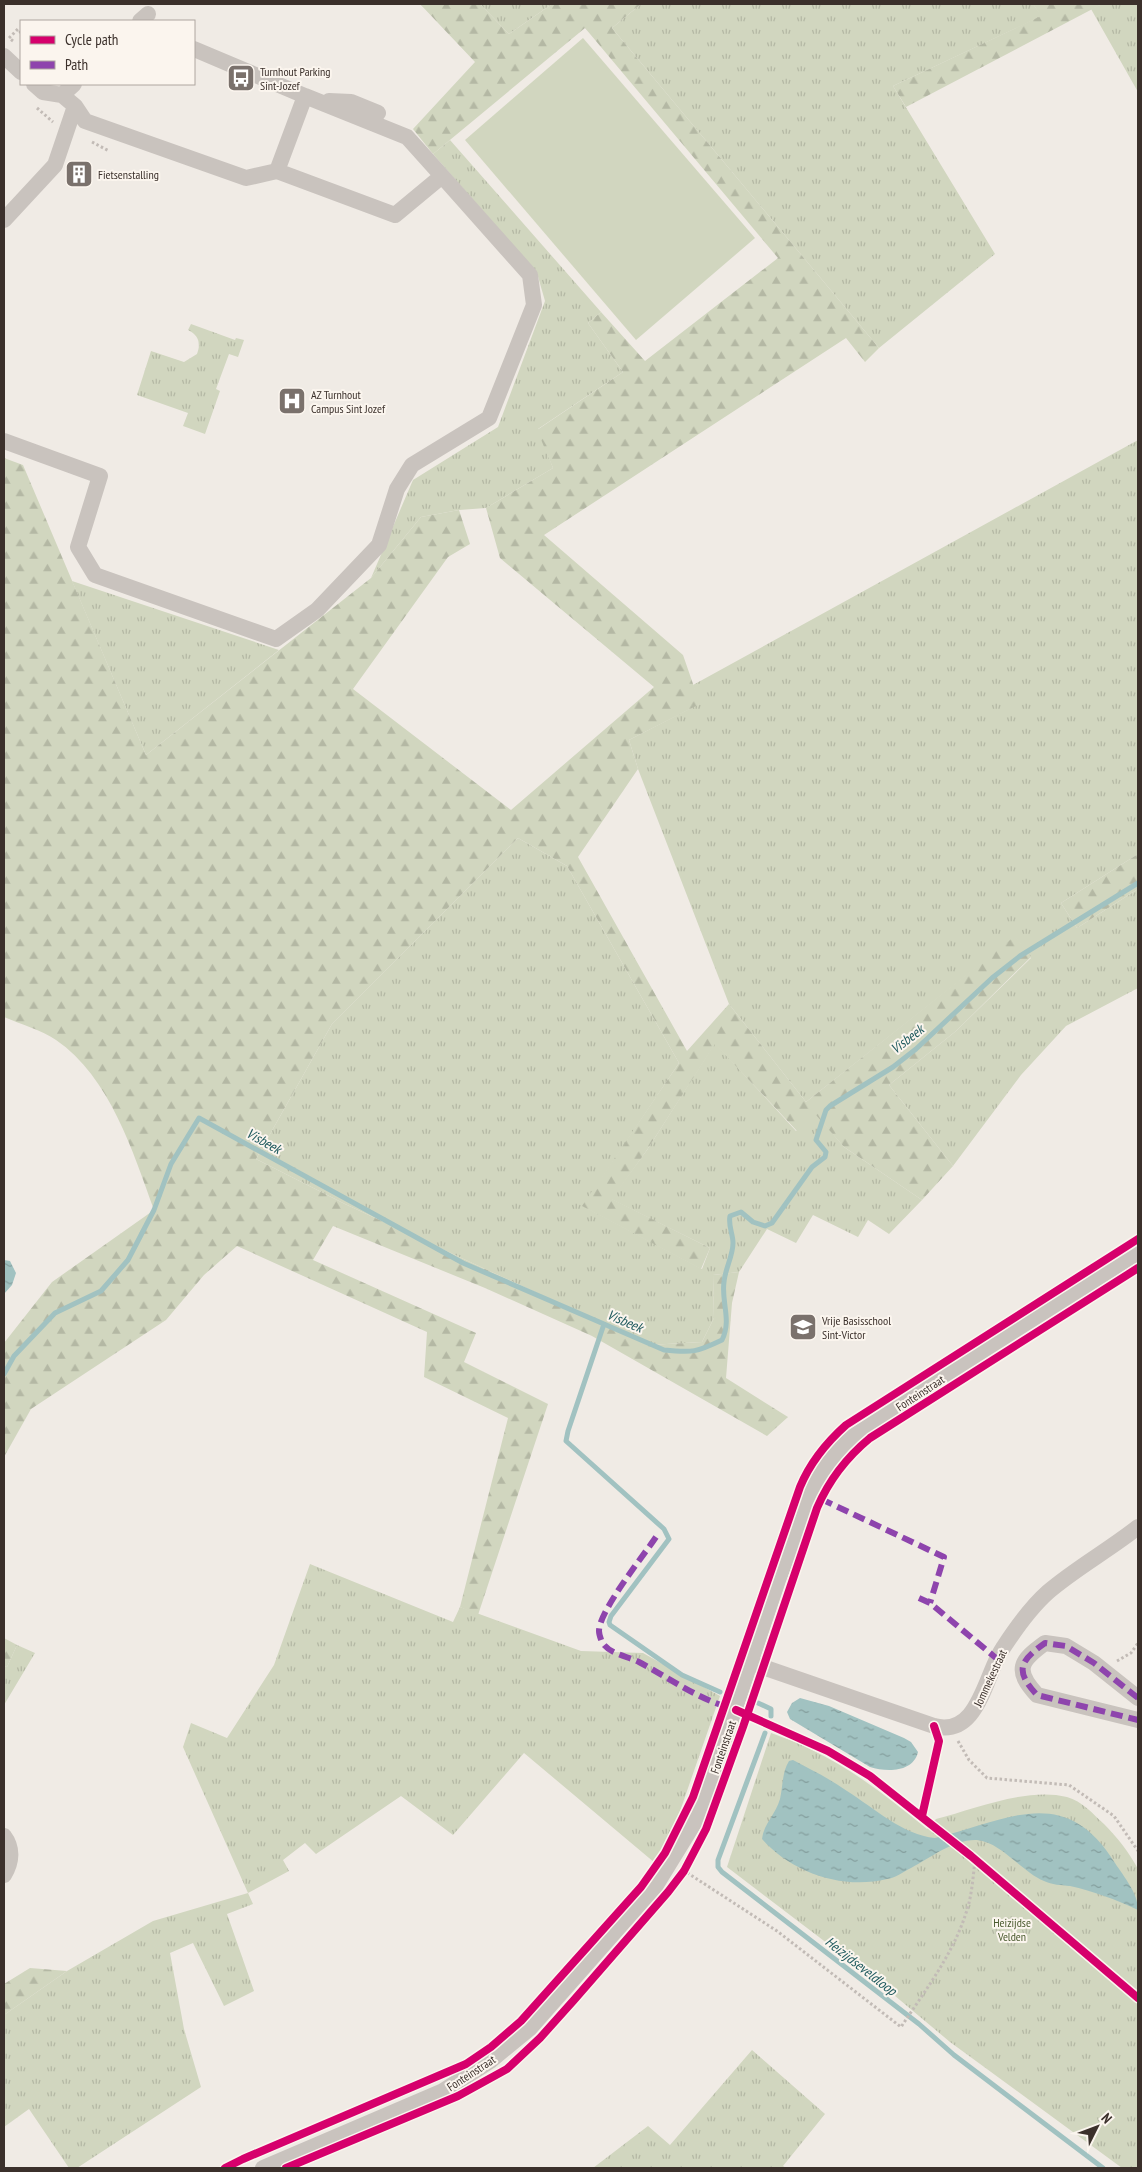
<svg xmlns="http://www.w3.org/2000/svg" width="1142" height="2172" viewBox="0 0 1142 2172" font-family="'PT Sans Narrow',sans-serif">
  <defs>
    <pattern id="grass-tufts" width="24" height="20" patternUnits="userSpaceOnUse" patternTransform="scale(1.25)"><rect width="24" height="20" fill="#d1d6bf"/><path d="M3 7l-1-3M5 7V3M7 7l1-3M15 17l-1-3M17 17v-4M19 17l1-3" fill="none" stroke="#b4b8a4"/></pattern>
    <pattern id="forest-firs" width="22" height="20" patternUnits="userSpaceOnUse" patternTransform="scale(1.25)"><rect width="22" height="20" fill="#d1d6bf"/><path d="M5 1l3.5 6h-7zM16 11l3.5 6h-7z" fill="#b4b8a4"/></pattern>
    <pattern id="water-ripples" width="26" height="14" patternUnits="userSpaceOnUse" patternTransform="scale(1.25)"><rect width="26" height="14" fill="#a1c2c1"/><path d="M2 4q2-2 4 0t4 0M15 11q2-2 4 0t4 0" fill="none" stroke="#849e9d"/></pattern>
  </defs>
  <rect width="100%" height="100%" fill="#f0ebe5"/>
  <!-- grass -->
  <path fill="url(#grass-tufts)" d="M 480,4 L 552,4 L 509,34 Z
    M 641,4 L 1033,4 L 1042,16 L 893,86 L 995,254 L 879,348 L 612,28 Z
    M 1102,4 L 1138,4 L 1138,92 L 1091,9 Z
    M 450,140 L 601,312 L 588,323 L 623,372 L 538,429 L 553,468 L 486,508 L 459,510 L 421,517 L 371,578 L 413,480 L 498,427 L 545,301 L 537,273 L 433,154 Z
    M 191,324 L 235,340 L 236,338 L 244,340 L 238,357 L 229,354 L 216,389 L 220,391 L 205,434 L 183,426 L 188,413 L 137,395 L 151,351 L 184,362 L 197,354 C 201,344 199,335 188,330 Z
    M 1138,440 L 1138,854 L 1061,903 L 1077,928 L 1138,889 L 1138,988 L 1066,1026 L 1021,1075 L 953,1166 L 889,1085 L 956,1031 L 1031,958 L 1015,937 L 806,1102 L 729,1004 L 638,769 L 629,740 L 699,704 L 693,685 Z
    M 72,581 L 279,650 L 146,755 Z
    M 518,838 L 567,866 L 679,1063 L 583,1206 L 702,1269 L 710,1248 L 611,1199 L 647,1150 L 715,1043 L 796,1131 L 816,1114 L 844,1147 L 922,1200 L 889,1234 L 868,1220 L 858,1237 L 813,1215 L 796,1243 L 767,1229 L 739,1272 L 713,1275 L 714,1318 L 702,1342 L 649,1345 L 345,1204 L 256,1159 L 332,1024 Z
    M 310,1564 L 453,1622 L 460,1607 L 581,1651 L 643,1653 L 720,1696 L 679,1814 L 655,1863 L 524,1753 L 453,1835 L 401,1796 L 316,1854 L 305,1843 L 283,1860 L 289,1871 L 248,1893 L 253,1904 L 227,1914 L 254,1991 L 224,2006 L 193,1943 L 170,1953 L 184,2029 L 201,2087 L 77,2168 L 69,2168 L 29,2109 L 4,2127 L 4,2015 L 67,1971 L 153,1921 L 248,1893 L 183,1747 L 191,1723 L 227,1738 L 274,1665 Z
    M 17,1645 L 35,1653 L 4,1705 L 4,1666 L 7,1667 Z
    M 771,1733 C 784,1738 798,1742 810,1749 C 853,1769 890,1799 927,1829 L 936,1819 C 975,1809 1027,1787 1067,1797 C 1082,1801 1093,1814 1104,1824 C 1117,1837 1129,1852 1138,1869 L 1138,2168 L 1122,2168 L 950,2042 L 882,1985 L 727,1867 Z
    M 752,2050 L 825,2114 L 783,2166 L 786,2168 L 593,2168 L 648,2126 L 670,2145 Z"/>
  <!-- forest -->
  <path fill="url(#forest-firs)" d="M 420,4 L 480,4 L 509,34 L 552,4 L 641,4 L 612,28 L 879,348 L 865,362 L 846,338 L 544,535 L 683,655 L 700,704 L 629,740 L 638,769 L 578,857 L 687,1051 L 729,1004 L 806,1102 L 1015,936 L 1031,957 L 956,1031 L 889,1085 L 953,1166 L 922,1200 L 844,1147 L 816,1115 L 797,1131 L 715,1044 L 647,1150 L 612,1199 L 710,1248 L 701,1269 L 582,1206 L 679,1063 L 567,866 L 518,838 L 332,1024 L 256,1159 L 345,1204 L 649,1345 L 702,1342 L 714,1318 L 713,1275 L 739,1272 L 732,1303 L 726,1378 L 788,1417 L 767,1436 L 592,1336 L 485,1288 L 333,1226 L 313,1260 L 476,1333 L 464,1362 L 548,1404 L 478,1615 L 460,1607 L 508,1418 L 424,1377 L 427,1332 L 237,1246 L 204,1275 L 166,1320 L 31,1409 L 4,1457 L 4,1343 L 52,1282 L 154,1210 C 133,1152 110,1077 56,1040 C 42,1030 20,1024 4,1017 L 4,458 L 23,465 L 146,755 L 371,578 L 421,517 L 459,510 L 470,544 L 448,557 L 353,689 L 511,810 L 654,687 L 500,558 L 486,508 L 553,468 L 537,430 L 623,372 L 588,323 L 601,312 L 645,361 L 778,258 L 585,28 L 433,154 L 413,129 L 475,62 Z
    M 1033,4 L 1102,4 L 906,107 L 893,86 L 1041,16 Z
    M 1138,854 L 1138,889 L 1077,928 L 1061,903 Z
    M 4,1638 L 17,1645 L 7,1667 L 4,1666 Z
    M 30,1968 L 67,1971 L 4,2015 L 4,1984 Z"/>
  <!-- pitch -->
  <path fill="#d1d6bf" d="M 583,38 L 755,238 L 636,340 L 465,140 Z"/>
  <!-- water -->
  <path fill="url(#water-ripples)" d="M 4,1260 L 10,1261 L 16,1273 L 12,1285 L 4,1294 Z
    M 800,1698 L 829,1706 L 904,1738 L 911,1742 L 918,1752 C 913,1773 886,1772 870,1767 L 790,1719 L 787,1712 L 792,1703 Z
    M 793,1760 C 812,1770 830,1779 847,1791 C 874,1808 903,1835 935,1838 C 1008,1820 1065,1782 1115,1863 C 1124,1877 1138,1893 1138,1910 C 1117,1900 1093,1891 1070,1886 C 1061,1885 1052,1885 1044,1881 C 1023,1873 1001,1842 977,1840 C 954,1839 930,1858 911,1868 C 903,1872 895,1878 887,1879 C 843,1890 792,1873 762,1839 C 764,1823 776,1814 780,1799 C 783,1786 782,1772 789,1761 Z"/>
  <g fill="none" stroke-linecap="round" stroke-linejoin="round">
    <!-- stream -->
    <path stroke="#a1c2c1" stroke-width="5" d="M 603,1327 L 568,1431 L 566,1441 L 664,1529 L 669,1539 L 611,1616 L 609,1622 L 610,1625 L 682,1675 L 720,1692
      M 4,1374 L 14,1356 L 55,1313 L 101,1291 L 128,1260 L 154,1210 L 171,1164 L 199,1118 L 463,1263 L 664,1350 C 693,1353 697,1352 722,1340 C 732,1320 721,1302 724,1282 C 725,1269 733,1256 733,1243 C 733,1234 728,1226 730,1216 L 741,1212 L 753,1222 L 765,1226 L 772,1223 L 812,1167 L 825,1157 L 826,1152 L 816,1140 L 826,1110 L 830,1106 L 893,1067 L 916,1049 L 992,978 L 1020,956 L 1138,883
      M 758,1703 L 771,1709 L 771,1716
      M 765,1733 L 718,1860 L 718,1867 L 722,1872 L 919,2024 L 954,2055 L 1103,2168"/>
    <!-- path -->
    <path stroke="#c2bbb6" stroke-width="3" stroke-dasharray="2.5 2.5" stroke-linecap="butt" d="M 13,41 L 9,38 L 18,29 L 21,33
      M 37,108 L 53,122
      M 92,142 L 109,151
      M 1117,1661 L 1131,1653 L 1138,1643
      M 958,1741 L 969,1760 L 987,1778 L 1069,1785 L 1114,1816 L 1138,1851
      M 683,1870 L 777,1931 L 901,2027 C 925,1991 953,1954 966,1913 C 972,1896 973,1877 975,1860"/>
    <!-- minor -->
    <path stroke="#c9c3be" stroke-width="16" d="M 140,21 L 148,14
      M 4,56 L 21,72
      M 34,84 L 43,92 L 62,95 L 75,106 L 85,121 L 246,178 L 277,171 L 305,96 L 194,49
      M 62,95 L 74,84
      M 305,96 L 407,137 L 442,176
      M 329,101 L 351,102 L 378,113
      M 4,220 L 55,165 L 75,106
      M 4,441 L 100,476 L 78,547 L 95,575 L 276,639 L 317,610 L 379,545 L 397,489 L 412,465 L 489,418 L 534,305 L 530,275 L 442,176 L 395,215 L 277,171
      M 751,1663 L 934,1726 C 979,1738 985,1674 1003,1648 C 1016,1628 1030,1608 1048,1592 C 1076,1568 1109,1550 1138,1527
      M 1138,1698 L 1094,1663 L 1066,1646 L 1045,1643 C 1020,1661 1014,1670 1037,1695 L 1138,1720
      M 4,1836 C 13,1848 12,1862 4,1875
      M 263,2168 L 443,2091 L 490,2061 L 530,2028 L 656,1885 L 699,1815 L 778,1580 L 812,1491 C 822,1469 837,1451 855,1435 L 1138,1252"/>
    <!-- quiet -->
    <path stroke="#8e44ad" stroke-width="6" stroke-dasharray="12 6" stroke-linecap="butt" d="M 821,1499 L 944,1557 L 930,1603
      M 656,1537 C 644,1555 599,1611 599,1631 C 599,1634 601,1640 602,1642 C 609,1654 627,1656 639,1662 C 669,1678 695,1697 727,1707
      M 919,1598 L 930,1603 L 996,1658
      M 1138,1698 L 1094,1663 L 1066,1646 L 1045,1643 C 1020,1661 1014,1670 1037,1695 L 1138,1720"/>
    <!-- cycleway casing -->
    <g stroke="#fbf5ee" stroke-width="11">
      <path id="cycleway" d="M 736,1710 L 828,1751 L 870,1776 L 971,1856 L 1138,1998
        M 922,1816 L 939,1741 L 934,1726
        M 225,2168 L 243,2159 L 466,2064 L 491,2047 L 521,2021 L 641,1887 L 665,1853 L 693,1797 L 800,1487 C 810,1463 827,1442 846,1425 L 1138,1239
        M 286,2168 L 458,2096 L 507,2069 L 540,2038 L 574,2000 L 668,1892 L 684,1871 L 706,1829 L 743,1727 L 817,1508 C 829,1480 847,1457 870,1438 L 1138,1268"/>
    </g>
    <!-- cycleway -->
    <use href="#cycleway" stroke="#d6006c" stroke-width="8"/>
  </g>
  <!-- icons -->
  <defs>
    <g id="bus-square" transform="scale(1.4375)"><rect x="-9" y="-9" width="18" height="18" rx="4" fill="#7a716c" stroke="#fbf5ee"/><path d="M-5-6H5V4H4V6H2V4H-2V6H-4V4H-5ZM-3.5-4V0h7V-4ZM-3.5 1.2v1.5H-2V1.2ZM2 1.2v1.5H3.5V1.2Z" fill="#fff"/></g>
    <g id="building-square" transform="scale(1.4375)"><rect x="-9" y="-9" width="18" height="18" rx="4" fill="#7a716c" stroke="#fbf5ee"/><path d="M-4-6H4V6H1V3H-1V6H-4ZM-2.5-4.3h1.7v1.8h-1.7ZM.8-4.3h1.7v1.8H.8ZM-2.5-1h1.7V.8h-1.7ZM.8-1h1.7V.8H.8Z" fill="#fff"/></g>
    <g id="hospital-square" transform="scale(1.4375)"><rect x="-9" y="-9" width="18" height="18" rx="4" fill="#7a716c" stroke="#fbf5ee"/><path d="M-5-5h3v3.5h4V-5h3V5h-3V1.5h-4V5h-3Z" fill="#fff"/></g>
    <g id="school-square" transform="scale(1.4375)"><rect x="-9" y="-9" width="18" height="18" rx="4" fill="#7a716c" stroke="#fbf5ee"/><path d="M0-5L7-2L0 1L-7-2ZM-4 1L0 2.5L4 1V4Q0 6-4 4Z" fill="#fff"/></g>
  </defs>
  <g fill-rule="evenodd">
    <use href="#bus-square" x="241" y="78"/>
    <use href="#building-square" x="79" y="174"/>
    <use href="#hospital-square" x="292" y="401"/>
    <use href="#school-square" x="803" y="1327"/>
  </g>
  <g text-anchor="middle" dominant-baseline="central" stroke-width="4" stroke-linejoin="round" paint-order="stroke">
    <!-- poi labels -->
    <g font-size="12" fill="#3b302b" stroke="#fbf5ee" text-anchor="start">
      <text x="260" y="71">Turnhout Parking<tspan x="260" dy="14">Sint-Jozef</tspan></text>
      <text x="98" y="174">Fietsenstalling</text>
      <text x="311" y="394">AZ Turnhout<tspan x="311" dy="14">Campus Sint Jozef</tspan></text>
      <text x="822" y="1320">Vrije Basisschool<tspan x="822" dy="14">Sint-Victor</tspan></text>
    </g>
    <!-- street labels -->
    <g font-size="12" fill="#3b302b" stroke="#fbf5ee">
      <text transform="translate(920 1393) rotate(-33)">Fonteinstraat</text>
      <text transform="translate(990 1678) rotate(-65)">Jommekestraat</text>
      <text transform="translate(723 1747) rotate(-71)">Fonteinstraat</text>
      <text transform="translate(471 2073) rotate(-33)">Fonteinstraat</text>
    </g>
    <!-- park labels -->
    <g font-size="12" fill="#4a5a2e" stroke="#fbf5ee">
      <text x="1012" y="1922">Heizijdse<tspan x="1012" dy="14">Velden</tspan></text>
    </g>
    <!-- water labels -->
    <g font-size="14" font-style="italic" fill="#1f5a5e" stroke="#fbf5ee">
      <text transform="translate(907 1039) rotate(-38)">Visbeek</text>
      <text transform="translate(264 1141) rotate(29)">Visbeek</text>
      <text transform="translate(625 1321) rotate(23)">Visbeek</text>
      <text transform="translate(861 1966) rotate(38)">Heizijdseveldloop</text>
    </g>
  </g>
  <!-- border -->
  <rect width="1142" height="2172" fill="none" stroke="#3b302b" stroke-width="10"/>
  <!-- legend -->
  <rect x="20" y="20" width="175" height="65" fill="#fbf5ee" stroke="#aea6a0"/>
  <rect x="30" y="36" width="25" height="8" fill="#d6006c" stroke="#aea6a0"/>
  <text x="65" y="45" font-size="15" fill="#3b302b">Cycle path</text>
  <rect x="30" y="61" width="25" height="8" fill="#8e44ad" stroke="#aea6a0"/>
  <text x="65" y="70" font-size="15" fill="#3b302b">Path</text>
  <!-- north arrow -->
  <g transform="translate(1097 2127) rotate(48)" stroke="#fbf5ee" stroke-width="4" paint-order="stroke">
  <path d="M0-4L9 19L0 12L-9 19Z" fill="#3b302b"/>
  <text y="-8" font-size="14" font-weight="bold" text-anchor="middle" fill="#3b302b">N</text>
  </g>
</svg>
